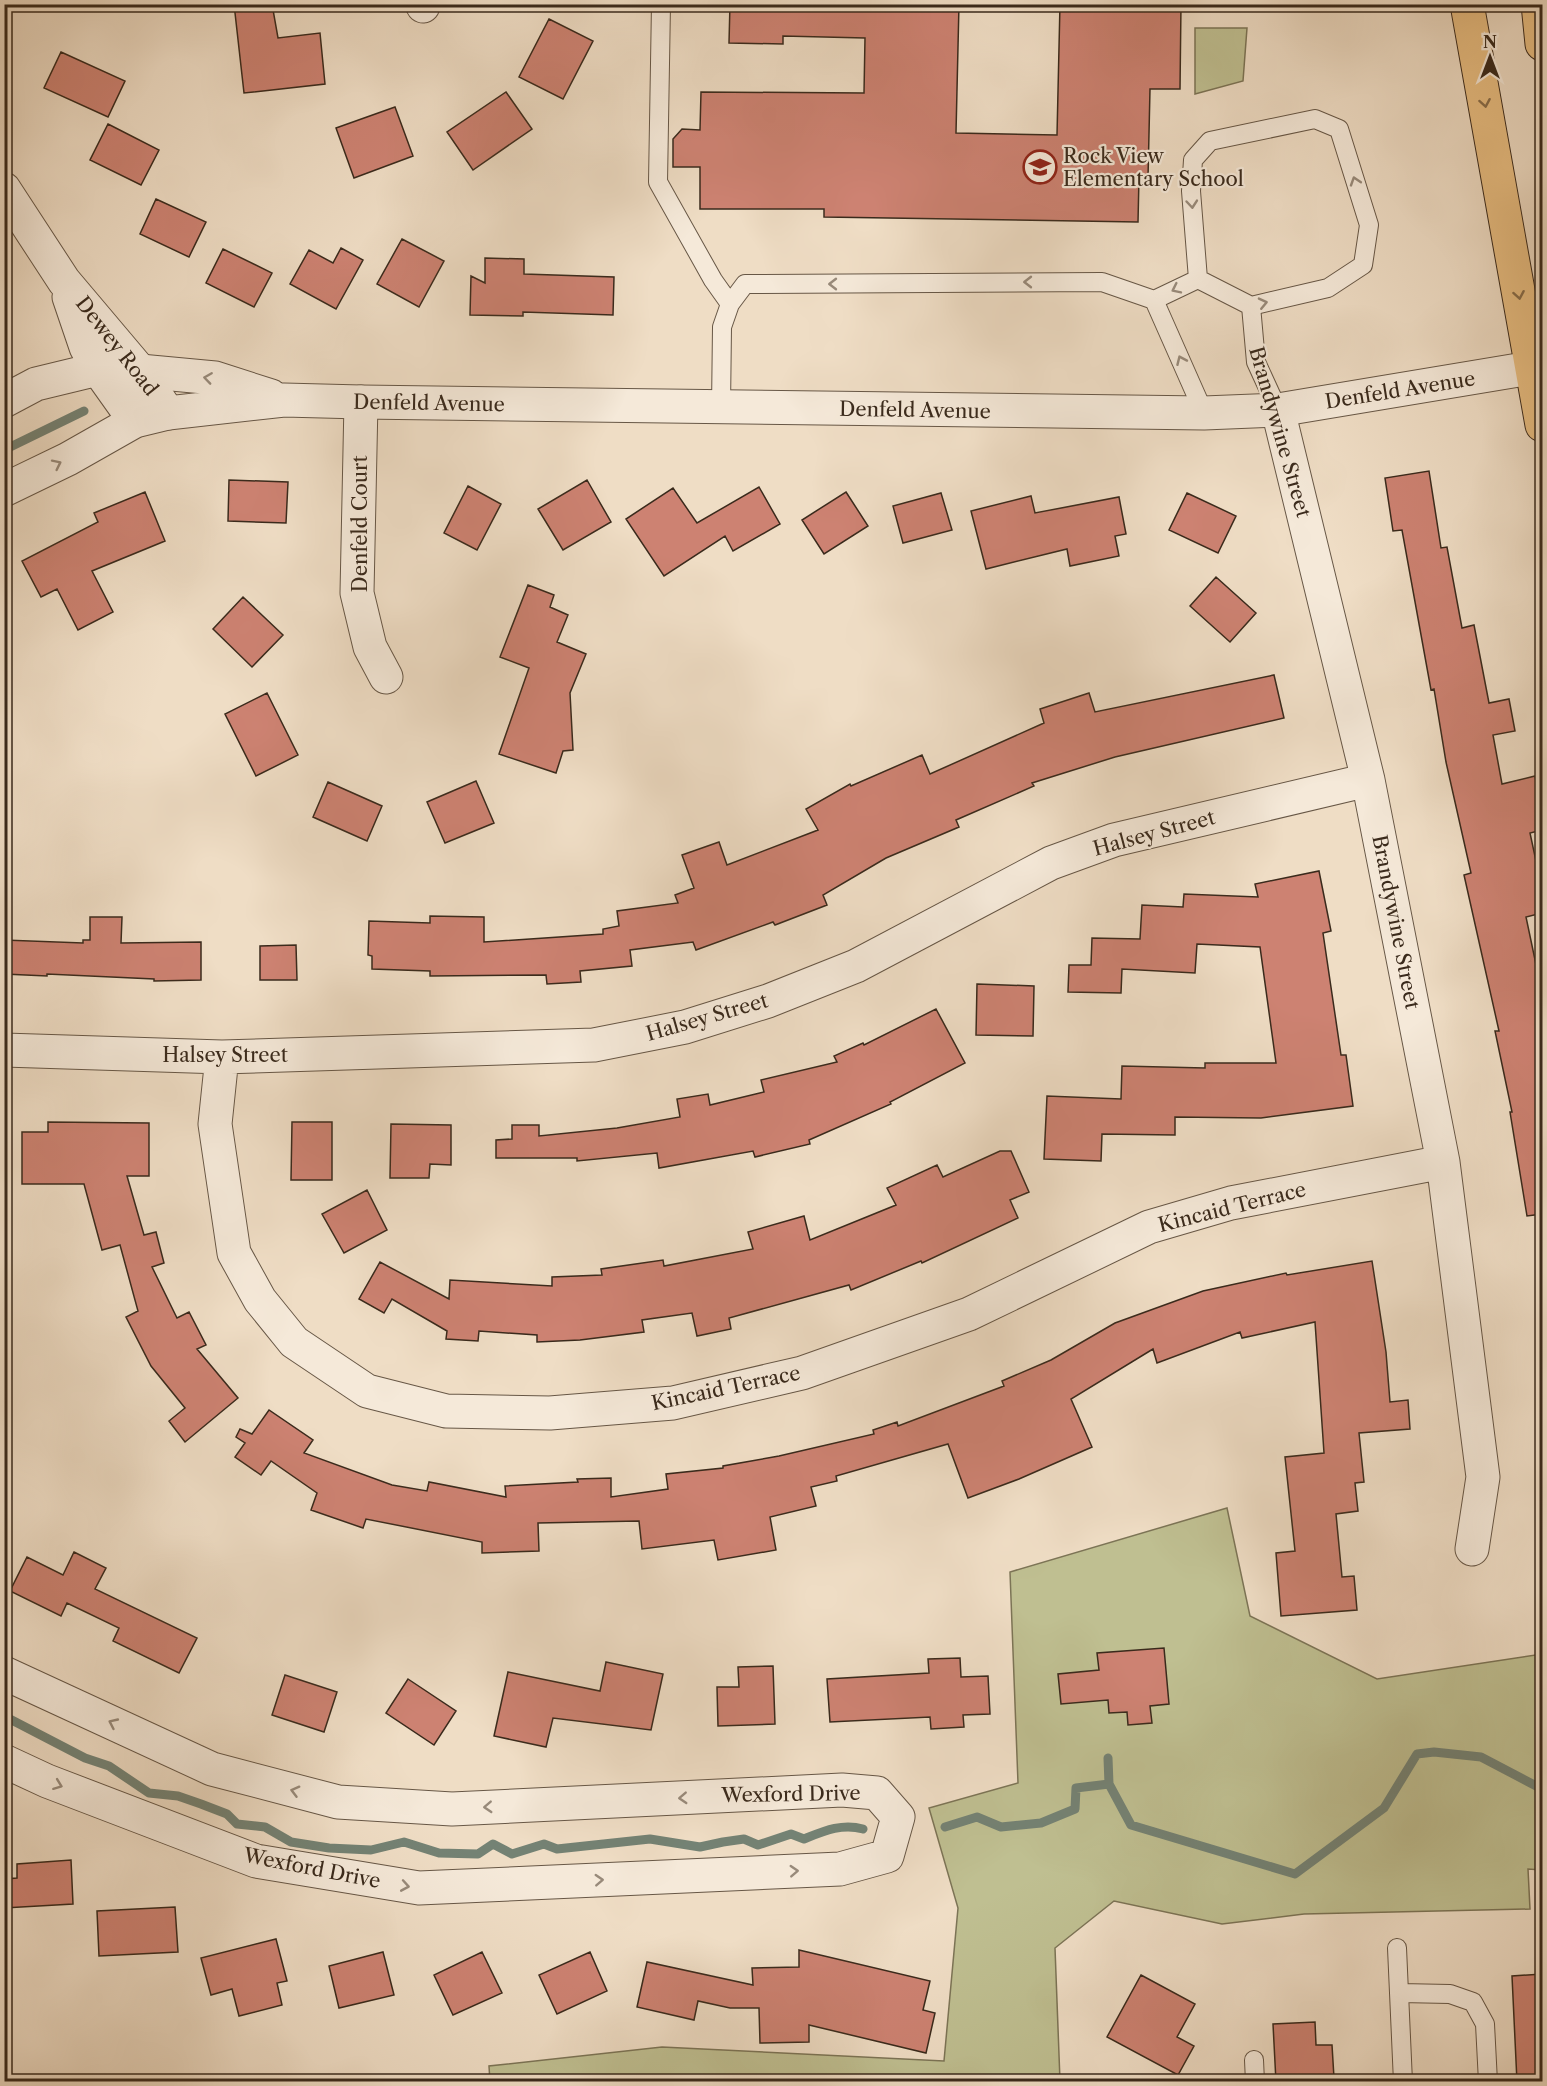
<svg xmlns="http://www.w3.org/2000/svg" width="1547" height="2086" viewBox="0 0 1547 2086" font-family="'Libre Caslon Text',serif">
  <rect width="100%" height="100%" fill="#efddc5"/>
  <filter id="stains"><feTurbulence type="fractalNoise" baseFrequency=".00333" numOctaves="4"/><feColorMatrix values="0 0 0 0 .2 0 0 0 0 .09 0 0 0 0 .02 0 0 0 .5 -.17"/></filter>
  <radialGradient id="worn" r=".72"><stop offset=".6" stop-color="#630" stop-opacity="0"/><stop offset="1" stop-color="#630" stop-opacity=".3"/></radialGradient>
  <!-- green -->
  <path fill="#bfbf91" stroke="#7c7456" stroke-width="1.5" d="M 1195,28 L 1247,28 L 1243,81 L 1195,94 Z
    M 1227,1508 L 1250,1616 L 1377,1679 L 1542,1654 L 1542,1870 L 1528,1869 L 1530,1909 L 1304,1914 L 1222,1924 L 1114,1901 L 1055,1948 L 1060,2081 L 490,2082 L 489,2066 L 662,2047 L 944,2061 L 958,1908 L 929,1808 L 1018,1783 L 1010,1572 Z"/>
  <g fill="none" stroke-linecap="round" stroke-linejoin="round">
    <!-- stream -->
    <path stroke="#748274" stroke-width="9" d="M 4,450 L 84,411
      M 4,1716 L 85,1758 L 109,1766 L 149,1793 L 178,1796 L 201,1804 L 227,1814 L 237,1824 L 265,1827 L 291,1842 L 329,1848 L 371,1850 L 404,1842 L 439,1853 L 478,1854 L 493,1844 L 512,1854 L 544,1844 L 557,1849 L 650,1839 L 700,1847 L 723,1842 L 744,1839 L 758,1845 L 791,1834 L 804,1839 C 824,1831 842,1823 863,1829
      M 1109,1784 L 1131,1825 L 1295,1874 L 1384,1808 L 1417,1754 L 1434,1752 L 1481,1757 L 1542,1789
      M 945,1827 L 977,1817 L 1001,1827 L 1041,1823 L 1075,1809 L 1076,1788 L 1109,1784 L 1108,1758"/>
  </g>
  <!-- building -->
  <path fill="#cd8272" stroke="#3a2a1c" stroke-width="1.5" d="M 234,4 L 272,4 L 278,38 L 320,33 L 325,84 L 244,93 Z
    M 730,4 L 959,4 L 956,133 L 1057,135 L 1060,4 L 1181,4 L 1180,89 L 1150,89 L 1148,178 L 1139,177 L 1138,222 L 824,217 L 824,209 L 700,209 L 700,167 L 673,167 L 673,139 L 682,129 L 700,130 L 701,92 L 864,93 L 865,38 L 783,36 L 783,44 L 729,43 Z
    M 549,19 L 593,41 L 563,99 L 519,77 Z
    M 61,52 L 125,81 L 108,117 L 44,88 Z
    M 506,92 L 532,129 L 473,170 L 447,132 Z
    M 395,107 L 413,156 L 354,178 L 336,128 Z
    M 108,124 L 159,150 L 141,185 L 90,160 Z
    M 156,199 L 206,222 L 189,257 L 140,234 Z
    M 402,239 L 444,261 L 419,307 L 377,284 Z
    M 341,248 L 363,260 L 336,309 L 290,284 L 309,250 L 333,263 Z
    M 223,249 L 272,273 L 254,307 L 206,283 Z
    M 485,258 L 524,259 L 524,274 L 614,277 L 613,315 L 523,312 L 523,316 L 470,315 L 471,276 L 485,283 Z
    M 1429,471 L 1441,548 L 1447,547 L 1462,628 L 1474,625 L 1489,703 L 1509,699 L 1515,731 L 1493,735 L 1502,784 L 1535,776 L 1542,809 L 1542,830 L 1530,833 L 1542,889 L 1542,913 L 1526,917 L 1542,993 L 1542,1214 L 1527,1216 L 1510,1112 L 1512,1112 L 1495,1031 L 1499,1031 L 1464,875 L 1471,873 L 1446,762 L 1434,689 L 1431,690 L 1402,530 L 1393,531 L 1385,478 Z
    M 229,480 L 288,482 L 286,523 L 228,521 Z
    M 587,480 L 611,522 L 563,550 L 538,509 Z
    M 468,486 L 501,504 L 477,550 L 444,533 Z
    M 759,487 L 780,524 L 733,551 L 725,536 L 664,576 L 626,519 L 673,488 L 697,523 Z
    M 145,492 L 165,541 L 92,571 L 113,612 L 78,630 L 57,589 L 41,597 L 22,561 L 98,522 L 94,513 Z
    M 846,492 L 868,526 L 824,554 L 802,520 Z
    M 941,493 L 952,530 L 903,543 L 893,506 Z
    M 1187,493 L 1236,516 L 1218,553 L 1169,530 Z
    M 1031,496 L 1035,513 L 1119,497 L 1126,534 L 1115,536 L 1119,556 L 1070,566 L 1067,549 L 986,569 L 971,511 Z
    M 1216,577 L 1256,613 L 1230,642 L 1190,606 Z
    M 528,585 L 554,595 L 550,607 L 568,615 L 557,642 L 586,654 L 570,693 L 573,750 L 563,751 L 556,773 L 499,754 L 529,668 L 500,657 Z
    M 243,597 L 283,635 L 252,667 L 213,629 Z
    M 1274,675 L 1284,718 L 1115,757 L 1032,783 L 1034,786 L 956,820 L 959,827 L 886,858 L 823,895 L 827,905 L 775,925 L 773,922 L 696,950 L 693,942 L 630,950 L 632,966 L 580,971 L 581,982 L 547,984 L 546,975 L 430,976 L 430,971 L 372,969 L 372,956 L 368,955 L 369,921 L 430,923 L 430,916 L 484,917 L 484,942 L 603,934 L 603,929 L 619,926 L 617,911 L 678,903 L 675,895 L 694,888 L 682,855 L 719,842 L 727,865 L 818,830 L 806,809 L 850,784 L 851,786 L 922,755 L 930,774 L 1044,723 L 1040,709 L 1089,693 L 1095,712 Z
    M 267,693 L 298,755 L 256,776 L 225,714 Z
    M 476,781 L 494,823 L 445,843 L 427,802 Z
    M 328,782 L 382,806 L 367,841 L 313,817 Z
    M 1319,871 L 1331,931 L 1323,933 L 1341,1055 L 1346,1055 L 1353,1106 L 1261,1118 L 1175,1117 L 1175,1135 L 1102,1134 L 1101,1161 L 1044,1159 L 1047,1096 L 1121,1099 L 1122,1066 L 1205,1068 L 1205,1063 L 1276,1063 L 1260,947 L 1197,944 L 1195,973 L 1122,969 L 1121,993 L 1068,992 L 1069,965 L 1091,965 L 1092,938 L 1140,939 L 1142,905 L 1183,907 L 1184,894 L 1258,897 L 1255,884 Z
    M 90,917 L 122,917 L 121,943 L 201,942 L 201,980 L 154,981 L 154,979 L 47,974 L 47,976 L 4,974 L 4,940 L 83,943 L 83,940 L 90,940 Z
    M 296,945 L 297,980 L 260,980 L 260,946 Z
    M 977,984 L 1034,986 L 1033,1036 L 976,1035 Z
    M 936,1009 L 965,1063 L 890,1102 L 891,1104 L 809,1140 L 810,1144 L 755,1157 L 753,1151 L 659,1168 L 657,1153 L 577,1161 L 577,1158 L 496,1158 L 496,1140 L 512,1139 L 512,1125 L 539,1125 L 539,1136 L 617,1128 L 680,1117 L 677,1099 L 708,1094 L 710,1105 L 764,1092 L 761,1080 L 837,1062 L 834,1056 L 863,1043 L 864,1045 Z
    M 48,1122 L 149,1123 L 149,1176 L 127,1176 L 144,1235 L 156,1232 L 164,1263 L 152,1267 L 177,1318 L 189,1312 L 206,1345 L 197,1349 L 238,1398 L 185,1442 L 169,1421 L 185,1408 L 151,1366 L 126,1317 L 138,1311 L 120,1245 L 102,1250 L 84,1184 L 22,1184 L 22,1132 L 48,1132 Z
    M 292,1122 L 332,1122 L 332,1180 L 291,1180 Z
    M 391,1124 L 451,1125 L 451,1165 L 430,1164 L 429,1178 L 390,1178 Z
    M 1000,1151 L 1011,1151 L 1029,1192 L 1010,1200 L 1018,1218 L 922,1263 L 921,1261 L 851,1290 L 849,1285 L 729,1318 L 731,1329 L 697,1336 L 692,1313 L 642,1320 L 644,1332 L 580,1340 L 537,1342 L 537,1335 L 479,1331 L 478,1341 L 446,1339 L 447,1331 L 392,1299 L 384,1313 L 359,1299 L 380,1262 L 449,1299 L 450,1280 L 552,1286 L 552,1277 L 602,1275 L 601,1269 L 663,1260 L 664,1266 L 753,1249 L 748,1232 L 804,1216 L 810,1240 L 896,1205 L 887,1188 L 937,1165 L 943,1177 Z
    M 367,1190 L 387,1230 L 344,1253 L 322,1214 Z
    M 1372,1261 L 1386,1352 L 1390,1402 L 1408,1400 L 1410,1429 L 1359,1433 L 1364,1482 L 1355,1483 L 1358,1511 L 1336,1514 L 1342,1577 L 1354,1576 L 1357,1610 L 1281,1616 L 1276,1553 L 1295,1551 L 1285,1457 L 1324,1453 L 1315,1322 L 1242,1338 L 1240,1332 L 1157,1363 L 1153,1349 L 1071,1399 L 1092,1447 L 1019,1479 L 968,1498 L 948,1444 L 836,1476 L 837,1481 L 811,1487 L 816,1506 L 770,1517 L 776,1550 L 718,1560 L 714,1540 L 642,1549 L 639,1521 L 538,1523 L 539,1551 L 482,1553 L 482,1542 L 366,1519 L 363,1528 L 311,1510 L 317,1493 L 271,1461 L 261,1475 L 235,1457 L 245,1443 L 236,1437 L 240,1429 L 252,1434 L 269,1410 L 313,1440 L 304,1453 L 392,1485 L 427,1491 L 429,1482 L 506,1497 L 505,1486 L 578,1482 L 577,1479 L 611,1478 L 611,1497 L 668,1489 L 666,1474 L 723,1468 L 723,1466 L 779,1456 L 874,1434 L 873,1430 L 897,1422 L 898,1426 L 1004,1386 L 1002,1381 L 1051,1360 L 1115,1323 L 1203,1291 L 1286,1273 L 1287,1275 Z
    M 74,1552 L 106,1568 L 95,1589 L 197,1638 L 179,1673 L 113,1641 L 119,1628 L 67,1603 L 61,1616 L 10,1591 L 27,1557 L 63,1575 Z
    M 1164,1648 L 1169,1704 L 1150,1706 L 1152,1723 L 1128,1725 L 1127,1712 L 1109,1713 L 1108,1700 L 1061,1704 L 1058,1674 L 1099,1670 L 1097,1653 Z
    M 960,1658 L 961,1677 L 988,1676 L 990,1714 L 963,1715 L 964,1727 L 931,1729 L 930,1717 L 830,1722 L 827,1679 L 929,1673 L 928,1659 Z
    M 606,1662 L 663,1674 L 651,1730 L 553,1718 L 546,1747 L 494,1736 L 508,1672 L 600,1691 Z
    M 773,1666 L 775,1724 L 718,1726 L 717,1687 L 739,1687 L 738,1667 Z
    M 285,1675 L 337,1692 L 324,1732 L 272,1715 Z
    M 408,1679 L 456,1711 L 434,1745 L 386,1713 Z
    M 71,1860 L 73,1904 L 4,1908 L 4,1879 L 17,1878 L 17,1864 Z
    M 175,1907 L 178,1952 L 99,1956 L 97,1911 Z
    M 276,1939 L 287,1981 L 277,1983 L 282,2005 L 239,2016 L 232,1989 L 211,1995 L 201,1958 Z
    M 799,1950 L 930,1981 L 923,2010 L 935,2013 L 926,2053 L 809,2025 L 809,2042 L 760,2043 L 759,2008 L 730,2008 L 698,2001 L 694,2020 L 637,2007 L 647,1962 L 753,1985 L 752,1968 L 799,1967 Z
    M 383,1952 L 394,1995 L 339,2008 L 329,1966 Z
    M 482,1952 L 502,1993 L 453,2015 L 434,1975 Z
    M 590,1952 L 607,1991 L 557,2014 L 539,1975 Z
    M 1542,1974 L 1542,2082 L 1517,2082 L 1512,1976 Z
    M 1141,1975 L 1195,2004 L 1177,2037 L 1194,2046 L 1178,2075 L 1107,2037 Z
    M 1315,2022 L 1316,2045 L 1332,2045 L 1334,2078 L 1323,2080 L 1324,2082 L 1276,2082 L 1273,2024 Z"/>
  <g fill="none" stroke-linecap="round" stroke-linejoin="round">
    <!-- service casing -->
    <g stroke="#675746" stroke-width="20">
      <path id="service" d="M 661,4 L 658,182 L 713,280 L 730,304
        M 1154,300 L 1198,279
        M 1251,306 L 1198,279 L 1191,191 L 1193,160 L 1210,141 L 1315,119 L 1339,129 L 1369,225 L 1363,265 L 1328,288 L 1251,306 L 1256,362 L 1278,410
        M 721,407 L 722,327 L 730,304 L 745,284 L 1102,282 L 1154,300 L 1204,413
        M 1397,1948 L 1403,2082
        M 1400,1993 L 1450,1994 L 1473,2002 L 1485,2024 L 1488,2082
        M 1254,2060 L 1255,2082"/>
    </g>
    <!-- minor casing -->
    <g stroke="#675746" stroke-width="35">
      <path id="minor" d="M 422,4 L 423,6
        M 4,189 L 64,281 L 140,371 L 168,413
        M 69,297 L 86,347 L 98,369 L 135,421
        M 361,402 L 357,593 L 370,647 L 386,677
        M 1278,410 L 1368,780 L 1443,1162 L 1483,1477 L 1472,1549
        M 4,1050 L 222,1057 L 594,1045 L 685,1027 L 768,1001 L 856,966 L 1051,863 L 1114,840 L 1368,780
        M 222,1057 L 215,1124 L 234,1253 L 260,1300 L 294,1342 L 367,1391 L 446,1411 L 550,1413 L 673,1403 L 802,1373 L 969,1314 L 1149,1227 L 1231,1203 L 1443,1162
        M 4,1673 L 212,1769 L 338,1802 L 452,1809 L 842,1790 L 877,1793 L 898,1817 L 887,1856 L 840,1869 L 419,1888 L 256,1861 L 47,1781 L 4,1761"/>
    </g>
    <!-- tertiary casing -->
    <g stroke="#675746" stroke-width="35">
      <path id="tertiary" d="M 4,401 L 36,384 L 98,369 L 140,371 L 215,378 L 271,396
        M 4,490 L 68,459 L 135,421 L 168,413 L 284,400 L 361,402 L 1204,413 L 1278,410 L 1542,366"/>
    </g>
    <!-- primary casing -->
    <g stroke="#3a2a1c" stroke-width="35">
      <path id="primary" d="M 1467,4 L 1542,425
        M 1538,4 L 1542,44"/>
    </g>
    <!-- service -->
    <use href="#service" stroke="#f5e9d9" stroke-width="18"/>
    <!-- minor -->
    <use href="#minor" stroke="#f5e9d9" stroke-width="33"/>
    <!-- tertiary -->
    <use href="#tertiary" stroke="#f5e9d9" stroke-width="33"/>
    <!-- primary -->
    <use href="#primary" stroke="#e8be82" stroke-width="33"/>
  </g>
  <!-- one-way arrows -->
  <defs><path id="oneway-chevron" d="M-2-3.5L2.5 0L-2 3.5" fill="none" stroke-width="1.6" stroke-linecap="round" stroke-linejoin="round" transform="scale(1.5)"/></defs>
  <g stroke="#886d4a">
    <use href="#oneway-chevron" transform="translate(1485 103) rotate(80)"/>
    <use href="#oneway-chevron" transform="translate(1519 295) rotate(80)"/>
  </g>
  <g stroke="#988a7a">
    <use href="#oneway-chevron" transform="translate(1355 181) rotate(-108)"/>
    <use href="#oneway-chevron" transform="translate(1192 204) rotate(85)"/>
    <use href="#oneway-chevron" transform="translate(1028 282) rotate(180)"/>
    <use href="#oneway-chevron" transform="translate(833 284) rotate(180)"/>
    <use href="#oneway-chevron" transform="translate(1176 289) rotate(154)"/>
    <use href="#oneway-chevron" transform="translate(1263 303) rotate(-13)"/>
    <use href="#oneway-chevron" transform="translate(1181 360) rotate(-114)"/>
    <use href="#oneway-chevron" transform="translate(208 378) rotate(-172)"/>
    <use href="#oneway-chevron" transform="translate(57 464) rotate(-26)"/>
    <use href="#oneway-chevron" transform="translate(113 1723) rotate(-155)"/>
    <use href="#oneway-chevron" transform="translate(58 1785) rotate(21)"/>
    <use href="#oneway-chevron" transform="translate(295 1791) rotate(-165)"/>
    <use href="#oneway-chevron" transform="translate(683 1798) rotate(177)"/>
    <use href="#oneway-chevron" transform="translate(488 1807) rotate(177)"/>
    <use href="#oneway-chevron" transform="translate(794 1871) rotate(-3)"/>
    <use href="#oneway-chevron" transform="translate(599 1880) rotate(-3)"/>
    <use href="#oneway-chevron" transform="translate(405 1886) rotate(10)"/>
  </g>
  <!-- icons -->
  <defs>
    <g id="school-ring" transform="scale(1.725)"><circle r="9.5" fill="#f5e9d9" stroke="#8f2418" stroke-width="1.5"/><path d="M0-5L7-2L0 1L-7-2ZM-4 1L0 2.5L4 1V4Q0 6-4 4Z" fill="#8f2418"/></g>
  </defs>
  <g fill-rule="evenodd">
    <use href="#school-ring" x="1040" y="167"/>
  </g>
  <g text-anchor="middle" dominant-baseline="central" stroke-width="4.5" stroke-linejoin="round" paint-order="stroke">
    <!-- poi labels -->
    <g font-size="20" fill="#3a2a1c" stroke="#f5e9d9" text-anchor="start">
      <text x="1063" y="156">Rock View<tspan x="1063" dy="23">Elementary School</tspan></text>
    </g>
    <!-- street labels -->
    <g font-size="20" fill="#3a2a1c" stroke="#f5e9d9">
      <text transform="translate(117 346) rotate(52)">Dewey Road</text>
      <text transform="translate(1400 390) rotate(-9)">Denfeld Avenue</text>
      <text transform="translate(429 403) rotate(1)">Denfeld Avenue</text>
      <text transform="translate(915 410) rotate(1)">Denfeld Avenue</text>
      <text transform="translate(1280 432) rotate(74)">Brandywine Street</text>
      <text transform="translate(360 524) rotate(-90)">Denfeld Court</text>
      <text transform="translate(1154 833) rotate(-15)">Halsey Street</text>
      <text transform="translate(1396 922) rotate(79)">Brandywine Street</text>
      <text transform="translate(707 1017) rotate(-16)">Halsey Street</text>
      <text x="225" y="1055">Halsey Street</text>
      <text transform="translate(1232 1207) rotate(-14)">Kincaid Terrace</text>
      <text transform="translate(726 1388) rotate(-12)">Kincaid Terrace</text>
      <text transform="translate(791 1794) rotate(-1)">Wexford Drive</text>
      <text transform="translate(312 1868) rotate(11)">Wexford Drive</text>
    </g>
  </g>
  <!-- margin -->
  <rect width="1547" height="2086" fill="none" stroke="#efddc5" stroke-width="24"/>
  <rect x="6" y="6" width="1535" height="2074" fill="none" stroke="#3a2a1c" stroke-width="3"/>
  <rect x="12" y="12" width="1523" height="2062" fill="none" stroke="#3a2a1c" stroke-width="1.5"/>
  <!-- north arrow -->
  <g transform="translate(1490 57)" stroke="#f5e9d9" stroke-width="4.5" paint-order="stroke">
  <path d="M0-4.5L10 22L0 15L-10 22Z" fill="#3a2a1c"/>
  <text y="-9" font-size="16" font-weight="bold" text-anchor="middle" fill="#3a2a1c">N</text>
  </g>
  <rect width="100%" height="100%" filter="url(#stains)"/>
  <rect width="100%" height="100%" fill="url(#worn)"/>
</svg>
